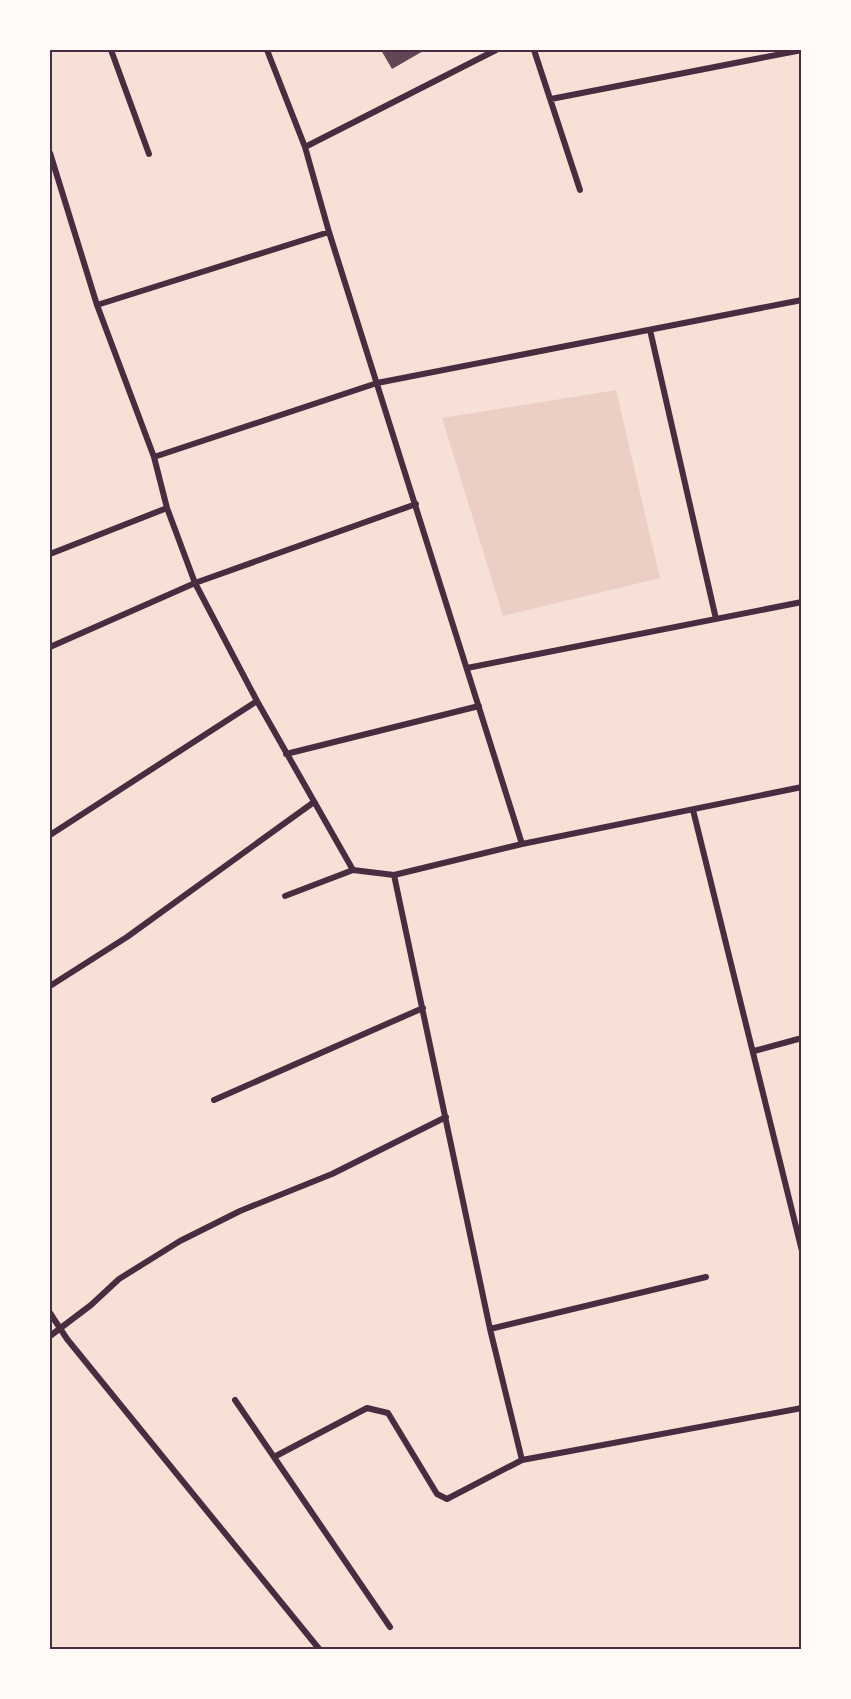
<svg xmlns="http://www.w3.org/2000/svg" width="851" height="1699" viewBox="0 0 851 1699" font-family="'PT Sans Narrow',sans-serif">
  <rect width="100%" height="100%" fill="#f7e1d7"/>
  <!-- green -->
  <path fill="#ebcfc5" d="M 616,390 L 660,578 L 503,616 L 442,418 Z"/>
  <!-- building -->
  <path fill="#644757" d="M 381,50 L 425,50 L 392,69 Z"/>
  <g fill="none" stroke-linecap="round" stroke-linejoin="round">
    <!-- minor -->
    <path stroke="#4a2c40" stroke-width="6" d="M 111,50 L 149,154
      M 267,50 L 305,147 L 329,232 L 522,844 L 802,787
      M 534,50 L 580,190
      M 551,99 L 802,50
      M 305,147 L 496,50
      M 50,153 L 97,305 L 154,457 L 167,508 L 195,583 L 257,701 L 353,870
      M 97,305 L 329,232
      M 650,330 L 716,619
      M 154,457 L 377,383 L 802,300
      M 50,554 L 167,508
      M 50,647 L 195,583 L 416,504
      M 467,668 L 802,602
      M 286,754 L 479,706
      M 693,810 L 802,1251
      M 50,835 L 257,701
      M 394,875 L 490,1329 L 522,1460
      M 285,896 L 353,870 L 394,875 L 522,844
      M 50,986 L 127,937 L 314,802
      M 754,1051 L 802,1038
      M 214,1100 L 423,1008
      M 50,1313 L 67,1339 L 320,1650
      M 490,1329 L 706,1277
      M 50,1336 L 91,1305 L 119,1279 L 180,1241 L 240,1211 L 332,1174 L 446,1117
      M 235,1400 L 390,1627
      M 274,1457 L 367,1408 L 388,1413 L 437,1494 L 447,1499 L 522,1460 L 802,1408"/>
  </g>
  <!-- border -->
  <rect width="851" height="1699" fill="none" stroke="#fffaf5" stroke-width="102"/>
  <rect x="51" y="51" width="749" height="1597" fill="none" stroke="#4a2c40" stroke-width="2"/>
</svg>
